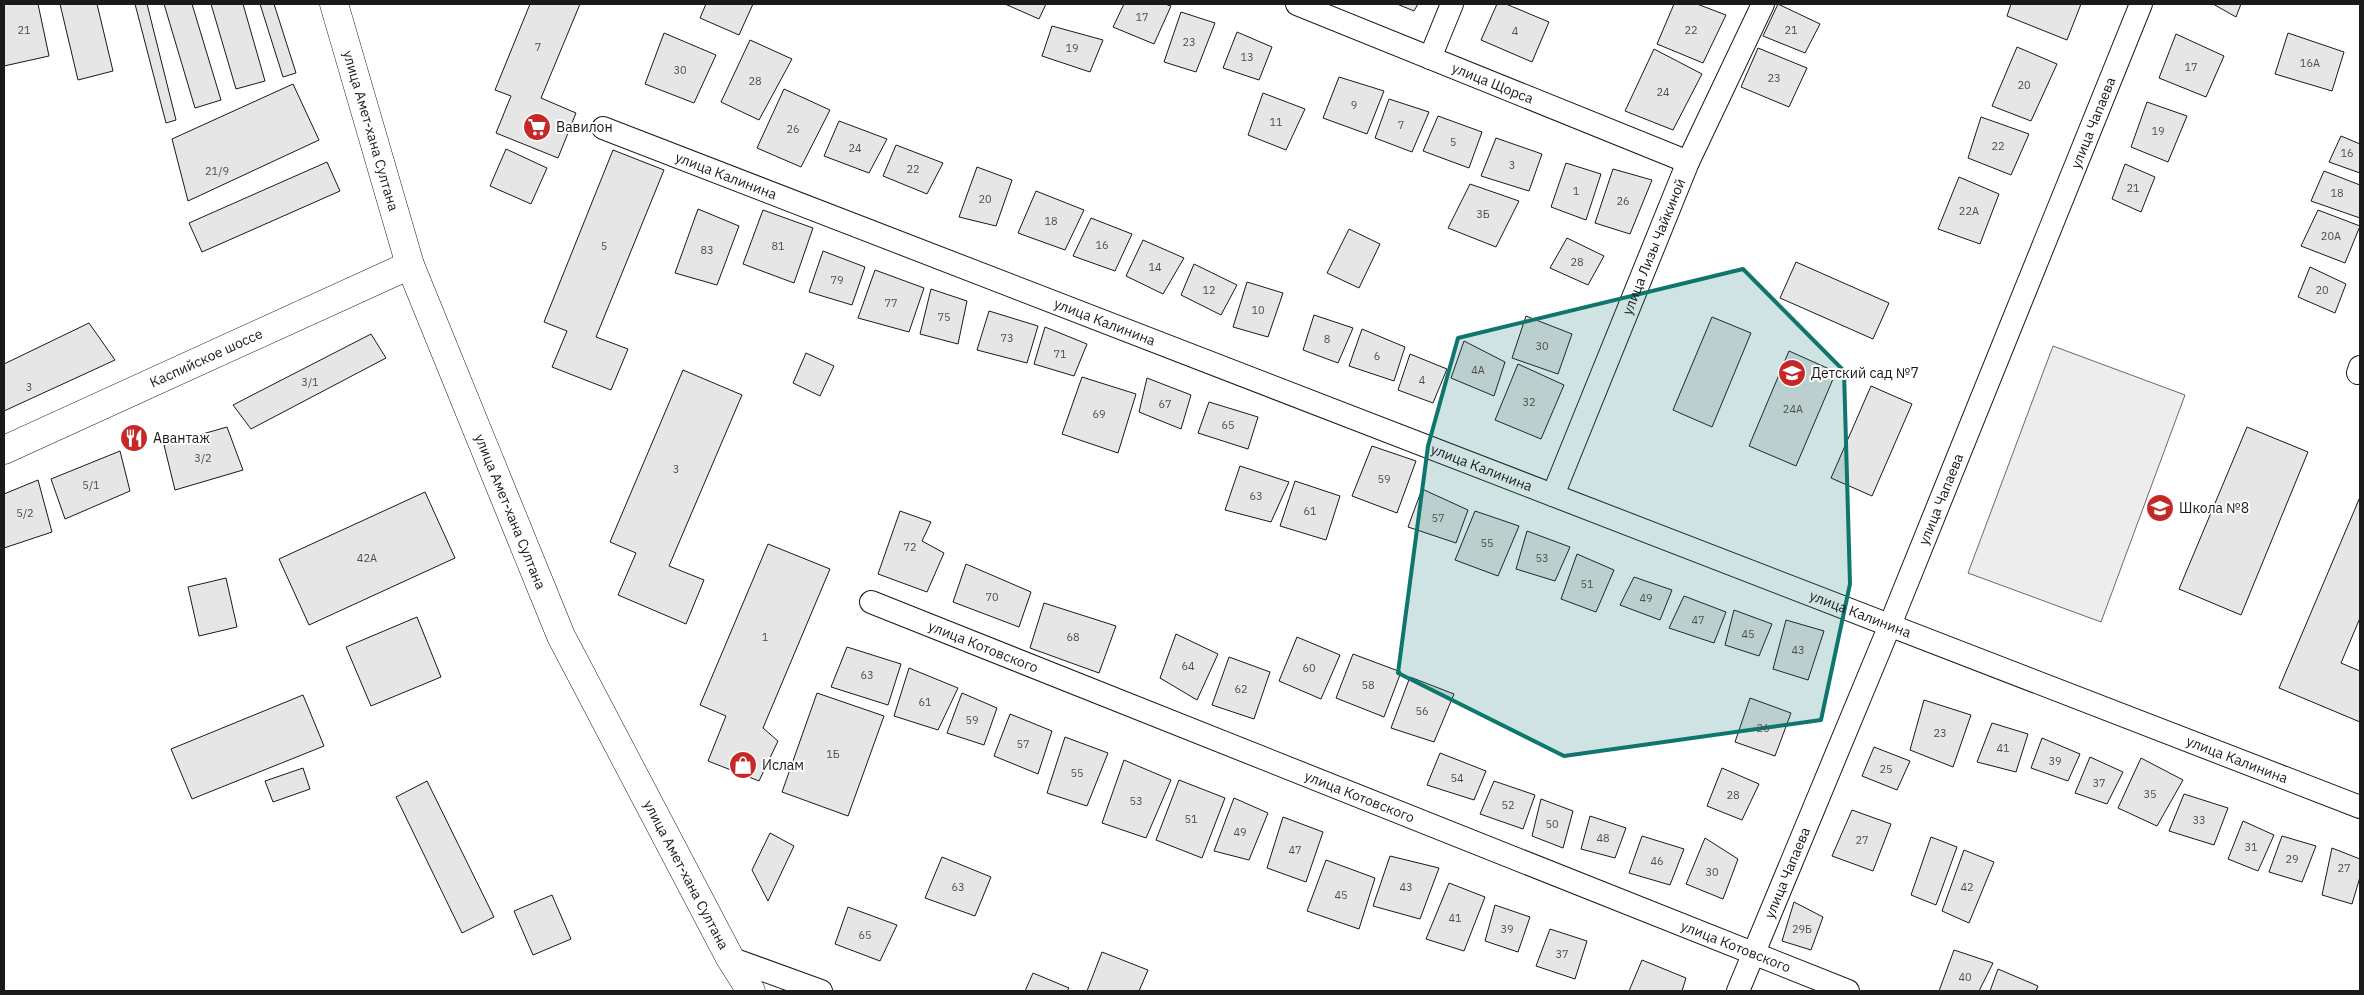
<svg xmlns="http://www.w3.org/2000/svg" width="2364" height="995" viewBox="0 0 2364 995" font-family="'IBM Plex Sans',sans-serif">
  <rect width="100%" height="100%" fill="#fff"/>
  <!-- built -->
  <path fill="#ededed" stroke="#6a6a6a" d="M 2053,346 L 2185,395 L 2101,622 L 1968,573 Z"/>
  <!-- building -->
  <path fill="#e6e6e6" stroke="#1a1a1a" d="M 4,4 L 38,4 L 49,56 L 4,66 Z
    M 60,4 L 97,4 L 113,71 L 78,80 Z
    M 135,4 L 147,4 L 176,120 L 166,123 Z
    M 164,4 L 192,4 L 221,100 L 195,108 Z
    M 211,4 L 243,4 L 265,81 L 236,89 Z
    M 260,4 L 274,4 L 296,73 L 283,77 Z
    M 530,4 L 580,4 L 541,98 L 576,113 L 558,158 L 496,133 L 511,96 L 495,90 Z
    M 706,4 L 753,4 L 739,35 L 700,18 Z
    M 1005,4 L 1046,4 L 1039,19 Z
    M 1124,4 L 1165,4 L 1171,6 L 1154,44 L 1113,27 Z
    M 1397,4 L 1418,4 L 1414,11 Z
    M 1497,4 L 1506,4 L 1549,22 L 1532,62 L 1481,40 Z
    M 1674,4 L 1697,4 L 1726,15 L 1703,63 L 1657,44 Z
    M 1778,4 L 1820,24 L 1805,53 L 1763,36 Z
    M 2011,4 L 2081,4 L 2067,40 L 2007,16 Z
    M 2213,4 L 2241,4 L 2236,17 Z
    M 1181,12 L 1215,23 L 1196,72 L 1164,62 Z
    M 1052,26 L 1103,40 L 1090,72 L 1042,56 Z
    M 1237,32 L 1272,47 L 1259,80 L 1223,68 Z
    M 664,33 L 716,55 L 694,103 L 645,84 Z
    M 2288,33 L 2344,52 L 2332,91 L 2275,74 Z
    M 2176,34 L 2224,56 L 2206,97 L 2159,78 Z
    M 750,40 L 792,59 L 759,120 L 721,102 Z
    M 2017,47 L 2057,64 L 2031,121 L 1992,106 Z
    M 1758,48 L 1807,68 L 1789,107 L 1741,87 Z
    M 1654,49 L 1702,74 L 1673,130 L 1625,111 Z
    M 1339,77 L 1384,91 L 1367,134 L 1323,118 Z
    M 293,84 L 319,140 L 188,201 L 172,139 Z
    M 784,89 L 830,110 L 801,167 L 757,148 Z
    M 1263,93 L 1305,109 L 1286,150 L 1248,135 Z
    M 1389,99 L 1429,112 L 1412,152 L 1375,138 Z
    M 2147,102 L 2187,116 L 2168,162 L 2131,147 Z
    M 1438,116 L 1482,132 L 1469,168 L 1423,151 Z
    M 1981,117 L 2029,134 L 2011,175 L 1968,158 Z
    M 839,121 L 887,139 L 869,173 L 824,156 Z
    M 2341,136 L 2360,144 L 2360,173 L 2329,162 Z
    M 1496,138 L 1542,154 L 1529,191 L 1481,176 Z
    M 896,145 L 943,163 L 927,194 L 883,176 Z
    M 506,149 L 547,168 L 531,204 L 490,186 Z
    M 613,150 L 664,170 L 596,337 L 628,349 L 611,390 L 552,367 L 567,331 L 544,322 Z
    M 327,162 L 340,191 L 202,252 L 189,223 Z
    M 1566,163 L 1601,174 L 1586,220 L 1551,207 Z
    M 2125,164 L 2155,177 L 2141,212 L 2112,199 Z
    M 977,167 L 1012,180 L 996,226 L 959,217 Z
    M 1613,169 L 1652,180 L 1630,234 L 1595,223 Z
    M 2324,171 L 2360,185 L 2360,218 L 2311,201 Z
    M 1959,177 L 1999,194 L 1980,244 L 1938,229 Z
    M 1470,184 L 1519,201 L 1496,247 L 1448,228 Z
    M 1036,191 L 1084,210 L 1065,250 L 1018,233 Z
    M 698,209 L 739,226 L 717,285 L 675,273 Z
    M 763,210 L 813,228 L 794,283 L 743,264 Z
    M 2318,210 L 2360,226 L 2345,263 L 2301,246 Z
    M 1091,218 L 1132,234 L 1115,271 L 1073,256 Z
    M 1349,229 L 1380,244 L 1359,288 L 1327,273 Z
    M 1567,238 L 1604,256 L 1588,285 L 1550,268 Z
    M 1143,240 L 1184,258 L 1163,294 L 1126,276 Z
    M 823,251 L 865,267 L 852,305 L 809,292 Z
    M 1796,262 L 1889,303 L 1873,339 L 1780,298 Z
    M 1194,264 L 1237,285 L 1221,315 L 1181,295 Z
    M 2310,267 L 2346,284 L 2335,313 L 2298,297 Z
    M 875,270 L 924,288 L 909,332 L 858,318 Z
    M 1247,282 L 1283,293 L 1268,337 L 1233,327 Z
    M 931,289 L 967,301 L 958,344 L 920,334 Z
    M 989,311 L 1038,326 L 1027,363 L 977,350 Z
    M 1314,315 L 1353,328 L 1338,363 L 1303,350 Z
    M 1526,316 L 1572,334 L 1558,374 L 1512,358 Z
    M 1712,317 L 1751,333 L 1712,427 L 1673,410 Z
    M 89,323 L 115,360 L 4,411 L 4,364 Z
    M 1045,327 L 1087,344 L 1074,376 L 1034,364 Z
    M 1362,329 L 1405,347 L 1394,381 L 1349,366 Z
    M 371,334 L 386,358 L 251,429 L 233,405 Z
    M 1464,341 L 1505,362 L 1494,396 L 1451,378 Z
    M 1789,351 L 1836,372 L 1796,466 L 1749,446 Z
    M 806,353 L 834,366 L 820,396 L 793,383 Z
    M 1410,354 L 1447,369 L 1433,403 L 1398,390 Z
    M 1518,364 L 1564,385 L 1541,439 L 1495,420 Z
    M 683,370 L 742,395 L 669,566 L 704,580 L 686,624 L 618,595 L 636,553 L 610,542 Z
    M 1082,377 L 1136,394 L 1118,453 L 1062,434 Z
    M 1147,378 L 1191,395 L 1181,429 L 1139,412 Z
    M 1871,386 L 1912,404 L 1872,496 L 1831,478 Z
    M 1209,402 L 1258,417 L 1248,449 L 1198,433 Z
    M 227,427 L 243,470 L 175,490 L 164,445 Z
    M 2247,427 L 2308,452 L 2241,615 L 2179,589 Z
    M 1372,446 L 1416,461 L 1397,513 L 1352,496 Z
    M 120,451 L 130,491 L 65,519 L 51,479 Z
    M 1240,466 L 1289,482 L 1271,522 L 1225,510 Z
    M 38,480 L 52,532 L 4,548 L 4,494 Z
    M 1295,481 L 1340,496 L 1326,540 L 1280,526 Z
    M 1422,489 L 1468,510 L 1456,543 L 1408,527 Z
    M 425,492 L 455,558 L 309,625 L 279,559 Z
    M 2360,497 L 2360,618 L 2341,663 L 2360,671 L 2360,722 L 2279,688 Z
    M 900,511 L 931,522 L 922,541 L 944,553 L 927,592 L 878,574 Z
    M 1475,511 L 1519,526 L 1498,576 L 1455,560 Z
    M 1527,531 L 1570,547 L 1555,581 L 1516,569 Z
    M 768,544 L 830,569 L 763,728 L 778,741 L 759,781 L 708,761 L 726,716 L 700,705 Z
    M 1577,554 L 1614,570 L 1596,612 L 1561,599 Z
    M 966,564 L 1031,592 L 1019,627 L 953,602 Z
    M 1634,577 L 1672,590 L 1660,620 L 1620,605 Z
    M 226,578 L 237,627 L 199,636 L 188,587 Z
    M 1684,596 L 1726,612 L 1714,643 L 1669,628 Z
    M 1044,603 L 1116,626 L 1099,673 L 1030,648 Z
    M 1734,610 L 1772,624 L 1759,656 L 1725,645 Z
    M 417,617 L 441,677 L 371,706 L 346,647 Z
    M 1786,620 L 1824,631 L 1808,680 L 1773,669 Z
    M 1176,634 L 1218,654 L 1197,700 L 1160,678 Z
    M 1297,637 L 1340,655 L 1321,699 L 1279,681 Z
    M 847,647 L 901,664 L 888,705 L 831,687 Z
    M 1353,654 L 1401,672 L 1384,717 L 1336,698 Z
    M 1229,657 L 1270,672 L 1254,719 L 1212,705 Z
    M 909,668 L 958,688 L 938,730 L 894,716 Z
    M 1410,677 L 1454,694 L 1434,742 L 1391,728 Z
    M 817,693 L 884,716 L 848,816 L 782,792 Z
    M 962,693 L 997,708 L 984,745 L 947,733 Z
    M 303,695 L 324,746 L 192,799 L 171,749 Z
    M 1750,698 L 1791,713 L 1775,756 L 1735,742 Z
    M 1924,700 L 1971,715 L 1953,767 L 1910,750 Z
    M 1010,714 L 1052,731 L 1038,774 L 994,756 Z
    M 1992,723 L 2028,734 L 2016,772 L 1977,762 Z
    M 1065,737 L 1108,753 L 1087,806 L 1047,793 Z
    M 2042,738 L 2080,754 L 2068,781 L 2031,768 Z
    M 1874,747 L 1910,761 L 1897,790 L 1862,776 Z
    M 1440,753 L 1486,771 L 1474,800 L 1427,785 Z
    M 2090,757 L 2123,772 L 2107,804 L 2075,793 Z
    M 2141,758 L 2183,780 L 2157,826 L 2118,808 Z
    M 1124,760 L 1171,780 L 1146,838 L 1102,823 Z
    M 303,768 L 310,789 L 273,802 L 265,781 Z
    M 1722,768 L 1759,784 L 1742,820 L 1707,806 Z
    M 1179,780 L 1225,798 L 1202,858 L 1156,840 Z
    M 427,781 L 494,917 L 462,933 L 396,797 Z
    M 1494,781 L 1535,795 L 1523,829 L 1480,814 Z
    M 2184,794 L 2228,808 L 2214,845 L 2169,831 Z
    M 1234,798 L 1268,813 L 1249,860 L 1214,851 Z
    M 1541,799 L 1573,811 L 1563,848 L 1532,836 Z
    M 1852,810 L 1891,824 L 1873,871 L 1832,856 Z
    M 1590,816 L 1626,828 L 1615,858 L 1581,849 Z
    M 1283,817 L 1323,832 L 1306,882 L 1267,868 Z
    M 2243,821 L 2274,835 L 2258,871 L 2228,859 Z
    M 770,833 L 794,846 L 768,901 L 752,870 Z
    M 1642,836 L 1684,849 L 1670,885 L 1629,873 Z
    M 2282,836 L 2316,846 L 2302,882 L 2269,872 Z
    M 1931,837 L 1957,847 L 1936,905 L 1911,895 Z
    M 1705,838 L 1738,859 L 1723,899 L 1686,884 Z
    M 2332,848 L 2360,859 L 2360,877 L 2352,904 L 2322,895 Z
    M 1964,850 L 1994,862 L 1969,923 L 1942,911 Z
    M 1390,856 L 1439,868 L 1420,919 L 1373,906 Z
    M 942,857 L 991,877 L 975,916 L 925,898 Z
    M 1326,860 L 1375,878 L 1359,929 L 1307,911 Z
    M 1449,883 L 1485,897 L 1464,951 L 1426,939 Z
    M 552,895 L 571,939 L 533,955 L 514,911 Z
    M 1794,902 L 1823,917 L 1811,950 L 1782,941 Z
    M 1495,905 L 1530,917 L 1518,952 L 1485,941 Z
    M 848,907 L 897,925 L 880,961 L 835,944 Z
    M 1550,929 L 1587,941 L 1575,979 L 1536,966 Z
    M 1954,950 L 1993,963 L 1979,991 L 1939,991 Z
    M 1102,952 L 1148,970 L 1139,991 L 1087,991 Z
    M 1642,960 L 1686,978 L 1682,991 L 1629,991 Z
    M 1998,969 L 2038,986 L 2036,991 L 1990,991 Z
    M 1033,973 L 1069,988 L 1067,991 L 1025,991 Z"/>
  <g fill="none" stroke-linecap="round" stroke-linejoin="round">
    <!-- minor casing -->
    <g stroke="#1a1a1a" stroke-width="24">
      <g id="minor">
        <path id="s1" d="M 1297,4 L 1688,162"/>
        <path d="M 1430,58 L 1452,4"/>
        <path id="s2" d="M 603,128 L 2360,807"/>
        <path d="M 2358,373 L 2360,367"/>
        <path id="s3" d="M 1553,495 L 1688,162 L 1763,4"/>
        <path id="s4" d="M 871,602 L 1848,991"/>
        <path d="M 730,958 L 821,991"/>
        <path id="s5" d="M 1738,991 L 1890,625 L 2141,4"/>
      </g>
    </g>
    <!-- primary casing -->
    <g stroke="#1a1a1a" stroke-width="29">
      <g id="primary">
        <path id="s6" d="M 334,4 L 410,265 L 561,636 L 730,958 L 751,991"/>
        <path id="s7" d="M 4,450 L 410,265"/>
      </g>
    </g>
    <!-- minor -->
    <use href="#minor" stroke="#fff" stroke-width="22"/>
    <!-- primary -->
    <use href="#primary" stroke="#fff" stroke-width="28"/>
  </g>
  <!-- marked area -->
  <path fill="#0f766e" fill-opacity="0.2" stroke="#0f766e" stroke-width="4" stroke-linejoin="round" d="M 1743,269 L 1844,371 L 1850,584 L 1821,720 L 1564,756 L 1398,673 L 1428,446 L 1458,338 Z"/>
  <!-- icons -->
  <defs>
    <g id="supermarket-disc" transform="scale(1.4375)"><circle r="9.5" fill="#c62828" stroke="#fff"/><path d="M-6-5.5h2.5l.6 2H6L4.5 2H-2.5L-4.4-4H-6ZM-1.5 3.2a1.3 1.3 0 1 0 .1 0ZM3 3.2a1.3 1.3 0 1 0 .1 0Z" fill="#fff"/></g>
    <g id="school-disc" transform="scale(1.4375)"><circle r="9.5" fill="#c62828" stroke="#fff"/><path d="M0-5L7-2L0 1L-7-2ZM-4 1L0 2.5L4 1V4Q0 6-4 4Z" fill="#fff"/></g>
    <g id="restaurant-disc" transform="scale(1.4375)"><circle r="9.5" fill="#c62828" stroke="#fff"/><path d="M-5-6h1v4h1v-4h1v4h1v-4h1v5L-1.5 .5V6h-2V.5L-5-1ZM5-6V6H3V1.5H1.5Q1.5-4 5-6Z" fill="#fff"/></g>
    <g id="shop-disc" transform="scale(1.4375)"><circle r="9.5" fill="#c62828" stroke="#fff"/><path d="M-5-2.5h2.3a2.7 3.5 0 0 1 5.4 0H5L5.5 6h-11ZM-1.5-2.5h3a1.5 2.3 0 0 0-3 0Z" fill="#fff"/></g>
  </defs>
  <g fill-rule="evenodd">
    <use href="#supermarket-disc" x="537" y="127"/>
    <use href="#school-disc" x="1792" y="373"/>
    <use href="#restaurant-disc" x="134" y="438"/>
    <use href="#school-disc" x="2160" y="508"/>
    <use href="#shop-disc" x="743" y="765"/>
  </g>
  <g text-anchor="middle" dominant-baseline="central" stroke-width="4" stroke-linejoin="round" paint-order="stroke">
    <!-- number labels -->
    <g font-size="11" fill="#4d4d4d">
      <text x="1142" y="17">17</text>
      <text x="24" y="30">21</text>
      <text x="1691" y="30">22</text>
      <text x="1791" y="30">21</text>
      <text x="1515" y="31">4</text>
      <text x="1189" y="42">23</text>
      <text x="538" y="47">7</text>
      <text x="1072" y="48">19</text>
      <text x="1247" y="57">13</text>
      <text x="2310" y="63">16А</text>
      <text x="2191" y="67">17</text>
      <text x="680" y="70">30</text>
      <text x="1774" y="78">23</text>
      <text x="755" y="81">28</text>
      <text x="2024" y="85">20</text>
      <text x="1663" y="92">24</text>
      <text x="1354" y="105">9</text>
      <text x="1276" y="122">11</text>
      <text x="1401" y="125">7</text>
      <text x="793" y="129">26</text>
      <text x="2158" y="131">19</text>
      <text x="1453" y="142">5</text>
      <text x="1998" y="146">22</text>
      <text x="855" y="148">24</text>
      <text x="2347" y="153">16</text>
      <text x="1512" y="165">3</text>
      <text x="913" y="169">22</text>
      <text x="217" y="171">21/9</text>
      <text x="2133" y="188">21</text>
      <text x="1576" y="191">1</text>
      <text x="2337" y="193">18</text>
      <text x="985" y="199">20</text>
      <text x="1623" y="201">26</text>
      <text x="1969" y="211">22А</text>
      <text x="1483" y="214">3Б</text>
      <text x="1051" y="221">18</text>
      <text x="2331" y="236">20А</text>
      <text x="1102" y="245">16</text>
      <text x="604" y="246">5</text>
      <text x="778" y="246">81</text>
      <text x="707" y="250">83</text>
      <text x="1577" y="262">28</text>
      <text x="1155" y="267">14</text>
      <text x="837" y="280">79</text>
      <text x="1209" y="290">12</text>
      <text x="2322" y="290">20</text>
      <text x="891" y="303">77</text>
      <text x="1258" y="310">10</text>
      <text x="944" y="317">75</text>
      <text x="1007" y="338">73</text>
      <text x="1327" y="339">8</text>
      <text x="1542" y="346">30</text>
      <text x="1060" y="354">71</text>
      <text x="1377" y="356">6</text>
      <text x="1478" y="370">4А</text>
      <text x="1422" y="380">4</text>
      <text x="310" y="382">3/1</text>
      <text x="29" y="387">3</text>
      <text x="1529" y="402">32</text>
      <text x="1165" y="404">67</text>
      <text x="1793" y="409">24А</text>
      <text x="1099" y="414">69</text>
      <text x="1228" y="425">65</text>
      <text x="203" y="458">3/2</text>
      <text x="676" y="469">3</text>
      <text x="1384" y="479">59</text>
      <text x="91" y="485">5/1</text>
      <text x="1256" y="496">63</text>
      <text x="1310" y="511">61</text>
      <text x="25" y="513">5/2</text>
      <text x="1438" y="518">57</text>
      <text x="1487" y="543">55</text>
      <text x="910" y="547">72</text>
      <text x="367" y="558">42А</text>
      <text x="1542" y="558">53</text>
      <text x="1587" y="584">51</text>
      <text x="992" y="597">70</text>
      <text x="1646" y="598">49</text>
      <text x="1698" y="620">47</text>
      <text x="1748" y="634">45</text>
      <text x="765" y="637">1</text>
      <text x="1073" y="637">68</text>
      <text x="1798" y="650">43</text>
      <text x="1188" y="666">64</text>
      <text x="1309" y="668">60</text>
      <text x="867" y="675">63</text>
      <text x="1368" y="685">58</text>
      <text x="1241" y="689">62</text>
      <text x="925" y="702">61</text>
      <text x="1422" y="711">56</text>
      <text x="972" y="720">59</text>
      <text x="1763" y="728">26</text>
      <text x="1940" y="733">23</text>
      <text x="1023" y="744">57</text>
      <text x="2003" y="748">41</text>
      <text x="833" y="754">1Б</text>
      <text x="2055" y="761">39</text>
      <text x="1886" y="769">25</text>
      <text x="1077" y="773">55</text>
      <text x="1457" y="778">54</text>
      <text x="2099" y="783">37</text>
      <text x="2150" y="794">35</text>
      <text x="1733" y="795">28</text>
      <text x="1136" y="801">53</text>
      <text x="1508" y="805">52</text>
      <text x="1191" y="819">51</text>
      <text x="2199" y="820">33</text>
      <text x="1552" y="824">50</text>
      <text x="1240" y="832">49</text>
      <text x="1603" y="838">48</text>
      <text x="1862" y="840">27</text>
      <text x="2251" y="847">31</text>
      <text x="1295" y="850">47</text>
      <text x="2292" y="859">29</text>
      <text x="1657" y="861">46</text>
      <text x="2344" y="868">27</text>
      <text x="1712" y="872">30</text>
      <text x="958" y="887">63</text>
      <text x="1406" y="887">43</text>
      <text x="1967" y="887">42</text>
      <text x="1341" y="895">45</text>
      <text x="1455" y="918">41</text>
      <text x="1507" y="929">39</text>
      <text x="1802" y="929">29Б</text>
      <text x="865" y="935">65</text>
      <text x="1562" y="954">37</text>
      <text x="1965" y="977">40</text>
    </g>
    <!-- street labels -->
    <g font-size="14" fill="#1a1a1a" stroke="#fff">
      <text stroke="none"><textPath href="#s1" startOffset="211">улица Щорса</textPath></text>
      <text stroke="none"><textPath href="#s5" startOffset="938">улица Чапаева</textPath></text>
      <text stroke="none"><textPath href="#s6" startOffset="132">улица Амет-хана Султана</textPath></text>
      <text stroke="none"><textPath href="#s2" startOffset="132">улица Калинина</textPath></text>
      <text stroke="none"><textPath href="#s3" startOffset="268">улица Лизы Чайкиной</textPath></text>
      <text stroke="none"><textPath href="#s2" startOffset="538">улица Калинина</textPath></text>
      <text stroke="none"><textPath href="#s7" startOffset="222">Каспийское шоссе</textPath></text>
      <text stroke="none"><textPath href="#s2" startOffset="942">улица Калинина</textPath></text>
      <text stroke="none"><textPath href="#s5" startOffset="532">улица Чапаева</textPath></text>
      <text stroke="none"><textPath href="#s6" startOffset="538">улица Амет-хана Султана</textPath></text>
      <text stroke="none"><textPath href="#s2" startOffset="1348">улица Калинина</textPath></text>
      <text stroke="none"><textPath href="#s4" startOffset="121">улица Котовского</textPath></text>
      <text stroke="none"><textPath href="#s2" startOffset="1752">улица Калинина</textPath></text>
      <text stroke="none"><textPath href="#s4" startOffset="526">улица Котовского</textPath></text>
      <text stroke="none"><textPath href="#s5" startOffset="128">улица Чапаева</textPath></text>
      <text stroke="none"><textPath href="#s6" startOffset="942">улица Амет-хана Султана</textPath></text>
      <text stroke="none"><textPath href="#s4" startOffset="931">улица Котовского</textPath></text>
    </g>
    <!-- poi labels -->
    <g font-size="14" fill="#1a1a1a" stroke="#fff" text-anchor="start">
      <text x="556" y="127">Вавилон</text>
      <text x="1811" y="373">Детский сад №7</text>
      <text x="153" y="438">Авантаж</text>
      <text x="2179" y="508">Школа №8</text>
      <text x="762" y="765">Ислам</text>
    </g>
  </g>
  <!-- border -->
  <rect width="2364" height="995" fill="none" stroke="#1a1a1a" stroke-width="10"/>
</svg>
